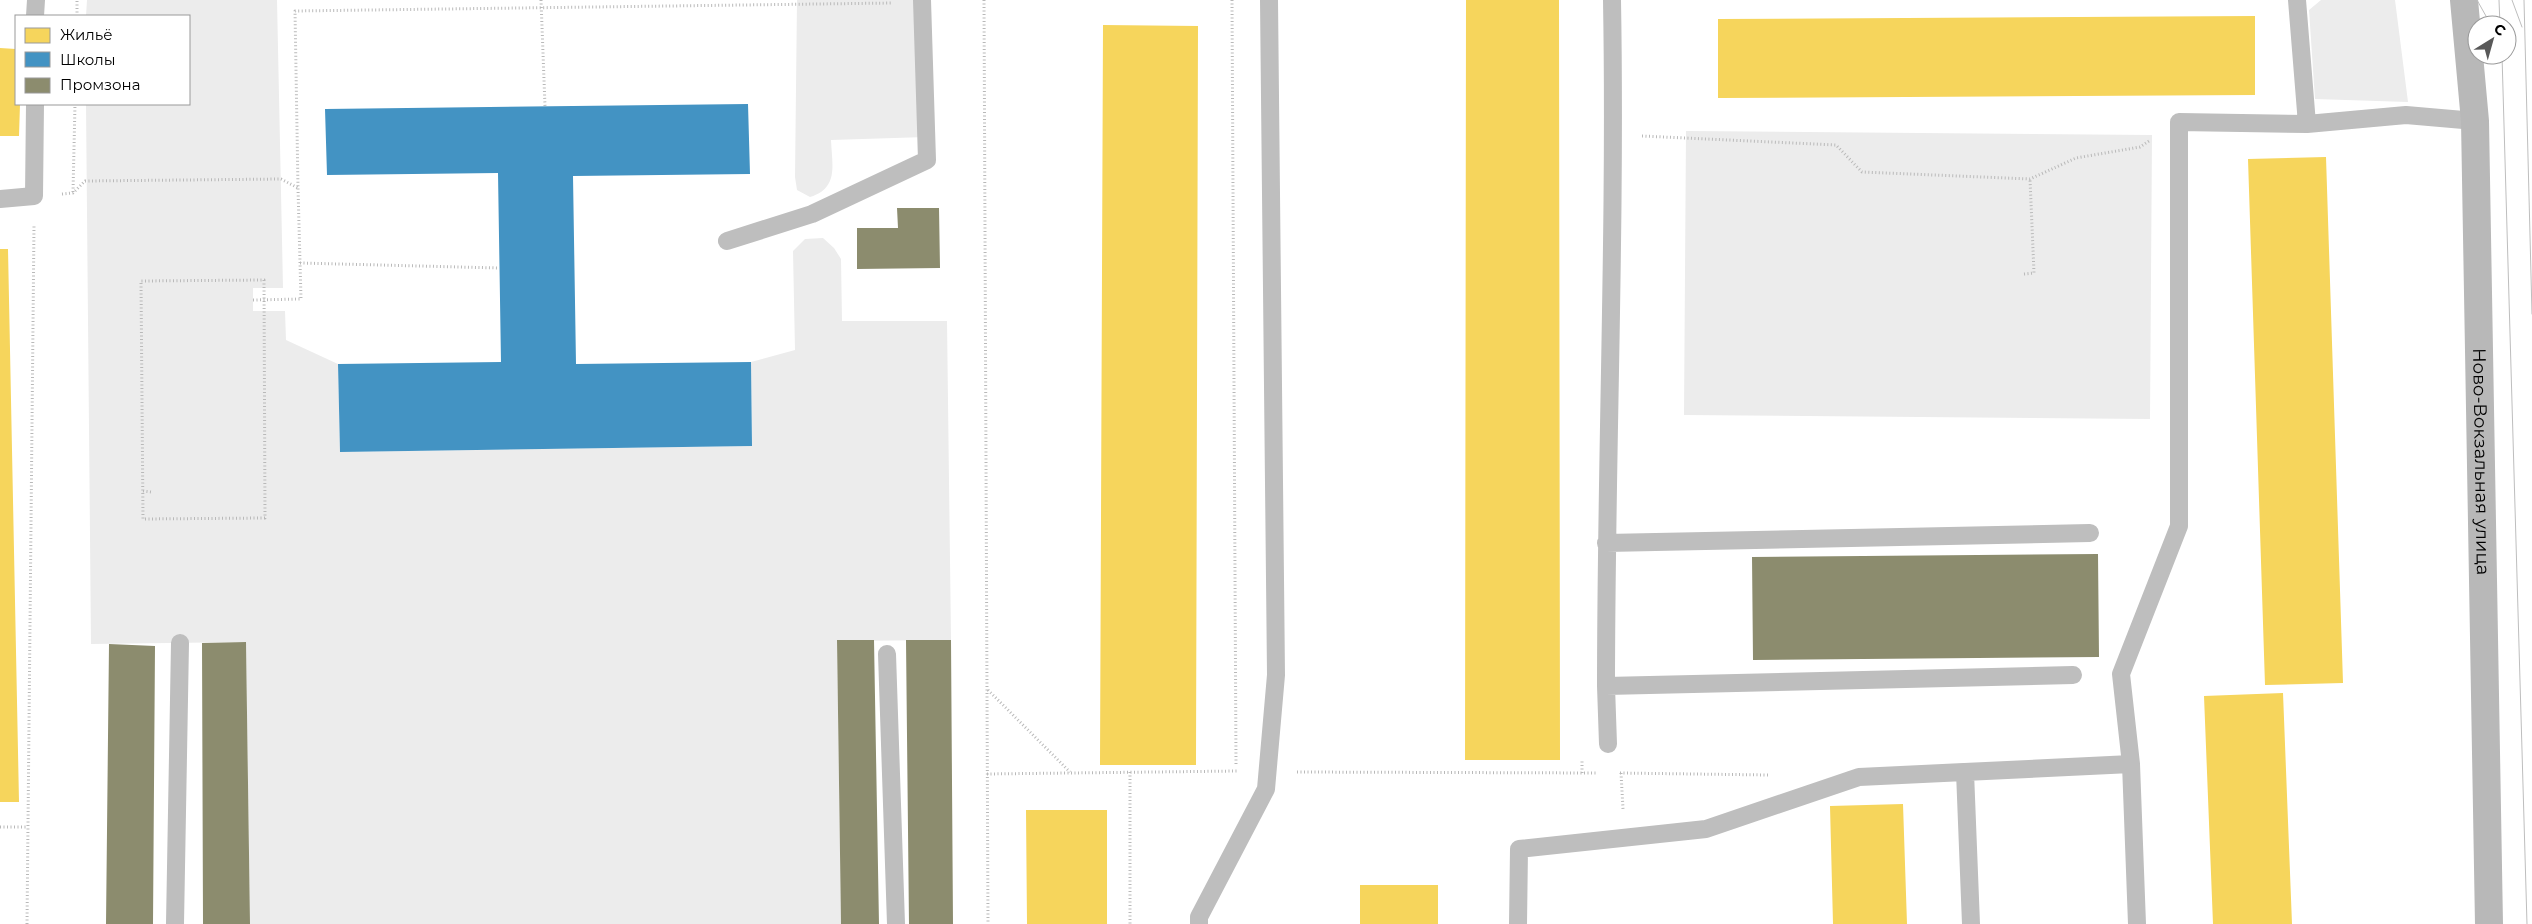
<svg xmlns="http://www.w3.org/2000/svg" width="2532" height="924" viewBox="0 0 2532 924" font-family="Montserrat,sans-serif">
  <rect width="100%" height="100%" fill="#fff"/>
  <!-- green -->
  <path fill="#ececec" d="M 87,0 L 277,0 L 283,288 L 253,288 L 253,311 L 285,311 L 286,340 L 338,364 L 340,452 L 752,446 L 751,362 L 795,350 L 793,251 L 805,239 L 823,238 L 834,248 L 841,259 L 842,321 L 947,321 L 951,640 L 837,641 L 841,924 L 250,924 L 246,642 L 91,644 L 86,104 L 189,104 L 189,16 L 86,16 Z
    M 797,0 L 922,0 L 926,137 L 831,140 C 832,165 839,188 810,197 L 797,190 L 795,177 Z
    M 2321,0 L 2395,0 L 2408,102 L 2315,99 L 2309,10 Z
    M 1686,131 L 2152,135 L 2150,419 L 1684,415 Z"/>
  <!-- homes -->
  <path fill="#f6d55c" d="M 1466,0 L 1559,0 L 1560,760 L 1465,760 Z
    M 2255,16 L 2255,95 L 1718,98 L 1718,19 Z
    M 1103,25 L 1198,26 L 1196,765 L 1100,765 Z
    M 0,48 L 16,49 L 16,104 L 20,104 L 19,136 L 0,136 Z
    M 2326,157 L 2343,683 L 2265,685 L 2248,159 Z
    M 0,249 L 8,249 L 19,802 L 0,802 Z
    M 2283,693 L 2292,924 L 2213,924 L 2204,696 Z
    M 1903,804 L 1907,924 L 1833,924 L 1830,806 Z
    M 1026,810 L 1107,810 L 1107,924 L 1027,924 Z
    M 1360,885 L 1438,885 L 1438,924 L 1360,924 Z"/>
  <!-- schools -->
  <path fill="#4393c3" d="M 748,104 L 750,174 L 573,176 L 576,364 L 751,362 L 752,446 L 340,452 L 338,364 L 501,362 L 498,173 L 327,175 L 325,109 Z"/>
  <!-- industry -->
  <path fill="#8c8c6e" d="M 897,208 L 939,208 L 940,268 L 857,269 L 857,228 L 898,228 Z
    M 2098,554 L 2099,657 L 1753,660 L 1752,557 Z
    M 837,640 L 874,640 L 879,924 L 841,924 Z
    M 906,640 L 951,640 L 953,924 L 909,924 Z
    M 246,642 L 250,924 L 203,924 L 202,643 Z
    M 109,644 L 155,646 L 153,924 L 106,924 Z"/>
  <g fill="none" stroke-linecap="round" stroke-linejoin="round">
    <!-- path -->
    <path stroke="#b9b9b9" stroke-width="3" stroke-dasharray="1 2.5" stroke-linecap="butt" d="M 541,0 L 545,106
      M 984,0 L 988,924
      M 1232,0 L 1236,764
      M 77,16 L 77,0
      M 1642,136 L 1836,145 L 1862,172 L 2030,179 L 2076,158 L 2140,147 L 2149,141
      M 73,192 L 75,104
      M 62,194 L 73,193 L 85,181 L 281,179 L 298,188 L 295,11 L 893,3
      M 300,263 L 499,268
      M 2024,274 L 2034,273 L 2030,179
      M 264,280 L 265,518 L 143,519 L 141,281 Z
      M 253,300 L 301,299 L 298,188
      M 143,491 L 151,492
      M 988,690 L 1070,772
      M 1130,772 L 1130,924
      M 1297,772 L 1598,773
      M 1582,773 L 1582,759
      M 1620,773 L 1768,775
      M 1621,773 L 1623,809
      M 987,774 L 1238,771
      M 0,827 L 27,827
      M 27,924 L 34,225"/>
    <!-- service -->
    <path stroke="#bebebe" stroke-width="18" d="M 1612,0 C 1616,229 1606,457 1606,686 L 2073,675
      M 2297,0 L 2307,124
      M 35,16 L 36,0
      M 0,199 L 34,196 L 35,104
      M 727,241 L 812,214 L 927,160 L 922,0
      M 1606,543 L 2090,533
      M 887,654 L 896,924
      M 1606,686 L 1608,744
      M 1965,772 L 1971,924
      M 175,924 L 180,643
      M 1199,924 L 1199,917 L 1266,789 L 1276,675 L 1269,0
      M 1518,924 L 1519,849 L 1706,829 L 1859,777 L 2131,764
      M 2137,924 L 2131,764 L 2121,674 L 2179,526 L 2179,122 L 2307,124 L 2406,115 L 2475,121"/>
    <!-- secondary -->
    <path stroke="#b8b8b8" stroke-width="28" id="s1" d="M 2464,0 L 2475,121 L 2489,924"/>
    <!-- tram -->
    <path stroke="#bebebe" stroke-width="1" d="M 2477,0 L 2491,25
      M 2499,0 L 2500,25
      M 2512,0 L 2522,27
      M 2524,0 L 2532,314
      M 2502,55 L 2527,924"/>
  </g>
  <g text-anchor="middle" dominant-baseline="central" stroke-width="5" stroke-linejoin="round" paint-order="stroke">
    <!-- street labels -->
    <g font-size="18" fill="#000" stroke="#fff">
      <text stroke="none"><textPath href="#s1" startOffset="462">Ново-Вокзальная улица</textPath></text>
    </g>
  </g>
  <!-- legend -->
  <rect x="15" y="15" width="175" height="90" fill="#ffffff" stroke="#999999"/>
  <rect x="25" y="28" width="25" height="15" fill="#f6d55c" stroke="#999999"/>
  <text x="60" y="40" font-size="15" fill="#000000">Жильё</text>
  <rect x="25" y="52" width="25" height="15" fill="#4393c3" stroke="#999999"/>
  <text x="60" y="65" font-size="15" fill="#000000">Школы</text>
  <rect x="25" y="78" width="25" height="15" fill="#8c8c6e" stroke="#999999"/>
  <text x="60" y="90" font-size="15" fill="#000000">Промзона</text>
  <!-- north arrow -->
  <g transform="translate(2492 40) rotate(37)"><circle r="24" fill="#ffffff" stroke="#999999"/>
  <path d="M0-4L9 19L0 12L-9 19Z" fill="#595959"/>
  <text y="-8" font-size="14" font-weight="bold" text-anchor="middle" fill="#000000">С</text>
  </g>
</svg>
